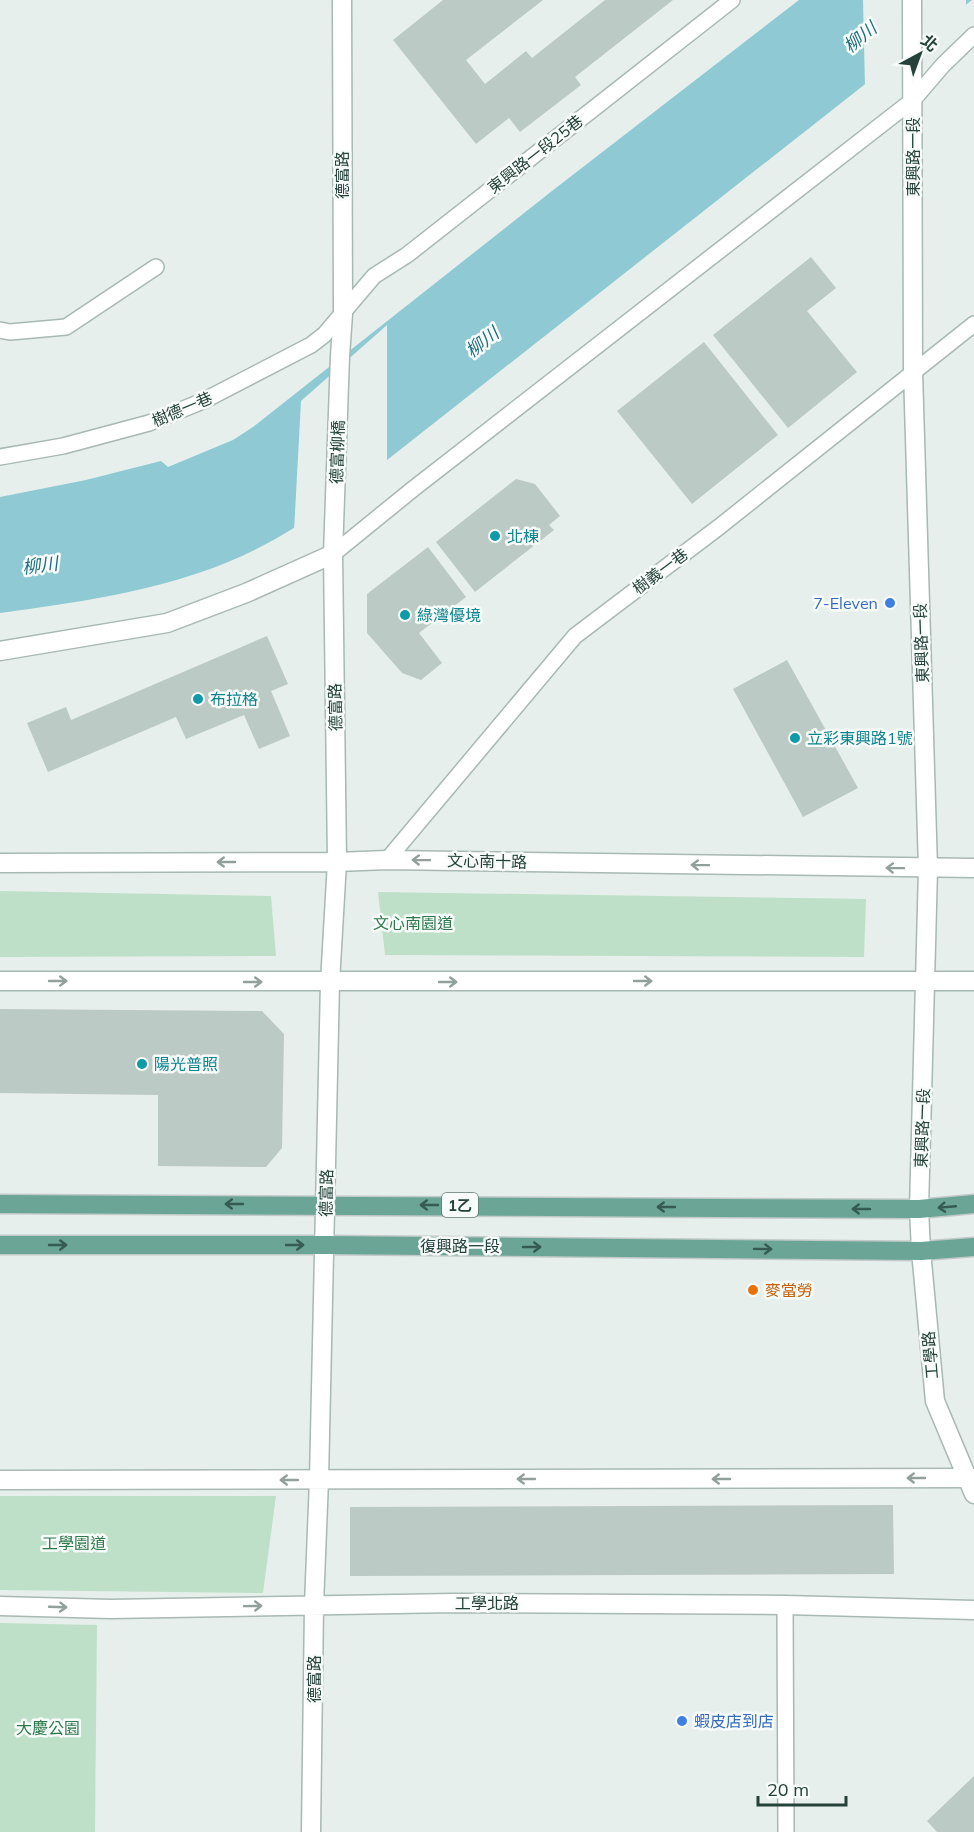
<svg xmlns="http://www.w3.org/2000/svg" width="974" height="1832" viewBox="0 0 974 1832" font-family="Mulish,'Noto Sans TC',sans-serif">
  <rect width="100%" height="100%" fill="#e6efeb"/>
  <!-- green -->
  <path fill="#bfe0c8" d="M 0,891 L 271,896 L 276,956 L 0,957 Z
    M 378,892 L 866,899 L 864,957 L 385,955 Z
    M 0,1496 L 276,1496 L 263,1593 L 0,1590 Z
    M 0,1623 L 97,1625 L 95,1832 L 0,1832 Z"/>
  <!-- water -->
  <path fill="#8ec9d4" d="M 799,0 L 972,0 L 382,464 C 348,490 314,517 277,538 C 192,587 95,600 0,613 L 0,497 L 86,480 L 161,461 L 168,467 L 233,440 L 253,427 L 552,191 Z"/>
  <!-- pier -->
  <path fill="#e6efeb" d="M 863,0 L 966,0 L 966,8 L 865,88 Z
    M 387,325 L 387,464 L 318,516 L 294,531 L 301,401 Z"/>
  <!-- building -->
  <path fill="#bbcac4" d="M 443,0 L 543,0 L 466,60 L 485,84 L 526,51 L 532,58 L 605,0 L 673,0 L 575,77 L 581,85 L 520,132 L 509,118 L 476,144 L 393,40 Z
    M 811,257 L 836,288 L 807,311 L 857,372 L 788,428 L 713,335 Z
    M 704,342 L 778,435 L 692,504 L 617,411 Z
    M 516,479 L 535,484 L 560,516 L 549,525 L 554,530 L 475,592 L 436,542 Z
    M 428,547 L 466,597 L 419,633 L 442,663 L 421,680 L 402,673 L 367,633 L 367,594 Z
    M 267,636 L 288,684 L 271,691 L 290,736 L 259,749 L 244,715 L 186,739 L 176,717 L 48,772 L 27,723 L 66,707 L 71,720 Z
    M 787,660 L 858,788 L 803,817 L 733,689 Z
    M 0,1009 L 262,1011 L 284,1034 L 282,1148 L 266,1167 L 158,1166 L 158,1095 L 0,1093 Z
    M 893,1505 L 894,1574 L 350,1576 L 350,1507 Z
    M 974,1776 L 974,1832 L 937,1832 L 927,1821 Z"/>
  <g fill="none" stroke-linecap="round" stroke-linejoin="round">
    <!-- service casing -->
    <g stroke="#a8b8b2" stroke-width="18">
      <path id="service" d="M 0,330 L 10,332 L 66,327 L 156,267
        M 0,457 L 63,446 L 149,423 L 203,401 L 311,345 L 324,335 L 374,276 L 407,255 L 732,0
        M 333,554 L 413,489 L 913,100 L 943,65 L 974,35
        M 387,860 L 575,636 L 719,527 L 974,324
        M 785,1605 L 786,1832"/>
    </g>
    <!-- minor casing -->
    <g stroke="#a8b8b2" stroke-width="21">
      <path id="minor" d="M 0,651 L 167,623 L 246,593 L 333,554
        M 0,863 L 337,862 L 387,860 L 974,868
        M 0,981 L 974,981
        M 0,1480 L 974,1478
        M 0,1606 L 111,1609 L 453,1603 L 785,1605 L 974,1610
        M 311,1832 L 314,1605 L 319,1480 L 330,982 L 337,862 L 333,554 L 340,356 L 343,314 L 342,0"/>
    </g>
    <!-- tertiary casing -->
    <g stroke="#a8b8b2" stroke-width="21">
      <path id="tertiary" d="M 912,0 L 913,372 L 928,869 L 919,1209 L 921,1251 L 935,1401 L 974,1494"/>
    </g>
    <!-- primary casing -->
    <g stroke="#c2cac8" stroke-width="21">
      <path id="primary" d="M 0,1204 L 919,1209 L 974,1204
        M 0,1245 L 325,1245 L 921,1251 L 974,1247"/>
    </g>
    <!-- service -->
    <use href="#service" stroke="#fff" stroke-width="15"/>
    <!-- minor -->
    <use href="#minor" stroke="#fff" stroke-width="18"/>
    <!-- tertiary -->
    <use href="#tertiary" stroke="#fff" stroke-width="18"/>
    <!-- primary -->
    <use href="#primary" stroke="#6aa596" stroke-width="18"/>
  </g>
  <!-- one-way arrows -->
  <defs><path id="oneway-shaft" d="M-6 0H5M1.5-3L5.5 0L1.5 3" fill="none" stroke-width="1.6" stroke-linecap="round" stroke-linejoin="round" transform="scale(1.5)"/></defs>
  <g stroke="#92a09c">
    <use href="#oneway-shaft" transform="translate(421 860) rotate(-179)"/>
    <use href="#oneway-shaft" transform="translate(226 862) rotate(180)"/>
    <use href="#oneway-shaft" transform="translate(700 865) rotate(-179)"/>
    <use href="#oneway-shaft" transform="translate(895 868) rotate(-179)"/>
    <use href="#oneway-shaft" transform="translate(58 981)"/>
    <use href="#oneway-shaft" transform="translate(643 981)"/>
    <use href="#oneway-shaft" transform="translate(253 982)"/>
    <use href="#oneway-shaft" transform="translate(448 982)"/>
    <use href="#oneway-shaft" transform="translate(916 1478) rotate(180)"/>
    <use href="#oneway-shaft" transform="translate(526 1479) rotate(180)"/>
    <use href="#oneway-shaft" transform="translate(721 1479) rotate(180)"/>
    <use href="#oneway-shaft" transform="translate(289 1480) rotate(-180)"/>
    <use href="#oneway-shaft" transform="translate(253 1606) rotate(-1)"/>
    <use href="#oneway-shaft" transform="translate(58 1607) rotate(2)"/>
  </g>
  <g stroke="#365b51">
    <use href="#oneway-shaft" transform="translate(234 1204) rotate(-180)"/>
    <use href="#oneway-shaft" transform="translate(429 1205) rotate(-180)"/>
    <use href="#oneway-shaft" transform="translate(666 1207) rotate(-180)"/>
    <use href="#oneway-shaft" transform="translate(947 1207) rotate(175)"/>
    <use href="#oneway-shaft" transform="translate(861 1209) rotate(-180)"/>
    <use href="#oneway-shaft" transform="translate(58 1245)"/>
    <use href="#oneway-shaft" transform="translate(295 1245)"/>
    <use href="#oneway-shaft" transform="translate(532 1247)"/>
    <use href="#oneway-shaft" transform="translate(763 1249) rotate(1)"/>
  </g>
  <!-- markers -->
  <g fill="#0f9aa8" stroke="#f7fbf9" stroke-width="2">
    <circle cx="495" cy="536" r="6"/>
    <circle cx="405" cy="615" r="6"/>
    <circle cx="198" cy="699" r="6"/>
    <circle cx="795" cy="738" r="6"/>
    <circle cx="142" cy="1064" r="6"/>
  </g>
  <g fill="#3f7fe0" stroke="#f7fbf9" stroke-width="2">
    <circle cx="890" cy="603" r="6"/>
    <circle cx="682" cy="1721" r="6"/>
  </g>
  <circle fill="#e8710a" stroke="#f7fbf9" stroke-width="2" cx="753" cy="1290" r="6"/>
  <g text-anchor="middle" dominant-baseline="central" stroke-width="5" stroke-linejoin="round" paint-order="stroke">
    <!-- shield labels -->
    <rect fill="#f7fbf9" stroke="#637a73" stroke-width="1.5" x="442" y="1193" width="36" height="24" rx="4.5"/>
    <g font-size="15" font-weight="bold" fill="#24423a">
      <text x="460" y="1205">1乙</text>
    </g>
    <!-- street labels -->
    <g font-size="16" fill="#24423a" stroke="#f7fbf9">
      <text transform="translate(535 154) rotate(-38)">東興路一段25巷</text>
      <text transform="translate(913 157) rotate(-90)">東興路一段</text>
      <text transform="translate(342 175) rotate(-90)">德富路</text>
      <text transform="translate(182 409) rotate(-23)">樹德一巷</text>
      <text transform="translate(337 452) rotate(-88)">德富柳橋</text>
      <text transform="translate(660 571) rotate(-37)">樹義一巷</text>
      <text transform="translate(921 643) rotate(-92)">東興路一段</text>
      <text transform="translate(335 707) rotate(-91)">德富路</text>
      <text transform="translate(487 861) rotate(1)">文心南十路</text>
      <text transform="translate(922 1128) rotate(-88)">東興路一段</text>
      <text transform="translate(326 1193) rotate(-89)">德富路</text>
      <text x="460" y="1246">復興路一段</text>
      <text transform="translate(930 1355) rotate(-95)">工學路</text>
      <text x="487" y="1603">工學北路</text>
      <text transform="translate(314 1679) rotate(-90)">德富路</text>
    </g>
    <!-- culture labels -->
    <g font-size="16" fill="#0d838f" stroke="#f7fbf9" text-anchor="start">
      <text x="507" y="536">北棟</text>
      <text x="417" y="615">綠灣優境</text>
      <text x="210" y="699">布拉格</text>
      <text x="807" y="738">立彩東興路1號</text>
      <text x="154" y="1064">陽光普照</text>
    </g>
    <!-- shop labels -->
    <g font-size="16" fill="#366cbe" stroke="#f7fbf9" text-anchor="end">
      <text x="878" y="603">7-Eleven</text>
      <text x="694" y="1721" text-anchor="start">蝦皮店到店</text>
    </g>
    <!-- park labels -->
    <g font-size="16" fill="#2d7a4b" stroke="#f7fbf9">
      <text x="413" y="923">文心南園道</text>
      <text x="74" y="1543">工學園道</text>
      <text x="48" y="1728">大慶公園</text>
    </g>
    <!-- food labels -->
    <g font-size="16" fill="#c56008" stroke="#f7fbf9" text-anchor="start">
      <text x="765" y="1290">麥當勞</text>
    </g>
    <!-- water labels -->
    <g font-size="18" font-style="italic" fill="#1c6f80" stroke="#f7fbf9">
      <text transform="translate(860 37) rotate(-39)">柳川</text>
      <text transform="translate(482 342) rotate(-38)">柳川</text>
      <text transform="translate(40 565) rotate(-7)">柳川</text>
    </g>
  </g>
  <!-- north arrow -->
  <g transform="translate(920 54) rotate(41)" stroke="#f7fbf9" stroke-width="4.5" paint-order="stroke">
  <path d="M0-4.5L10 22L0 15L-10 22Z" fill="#24423a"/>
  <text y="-9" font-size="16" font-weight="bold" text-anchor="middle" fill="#24423a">北</text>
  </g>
  <!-- scale -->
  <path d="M758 1796v9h88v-9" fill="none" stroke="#24423a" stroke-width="3"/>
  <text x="767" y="1796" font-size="18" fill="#24423a" stroke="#f7fbf9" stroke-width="4.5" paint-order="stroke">20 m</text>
</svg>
